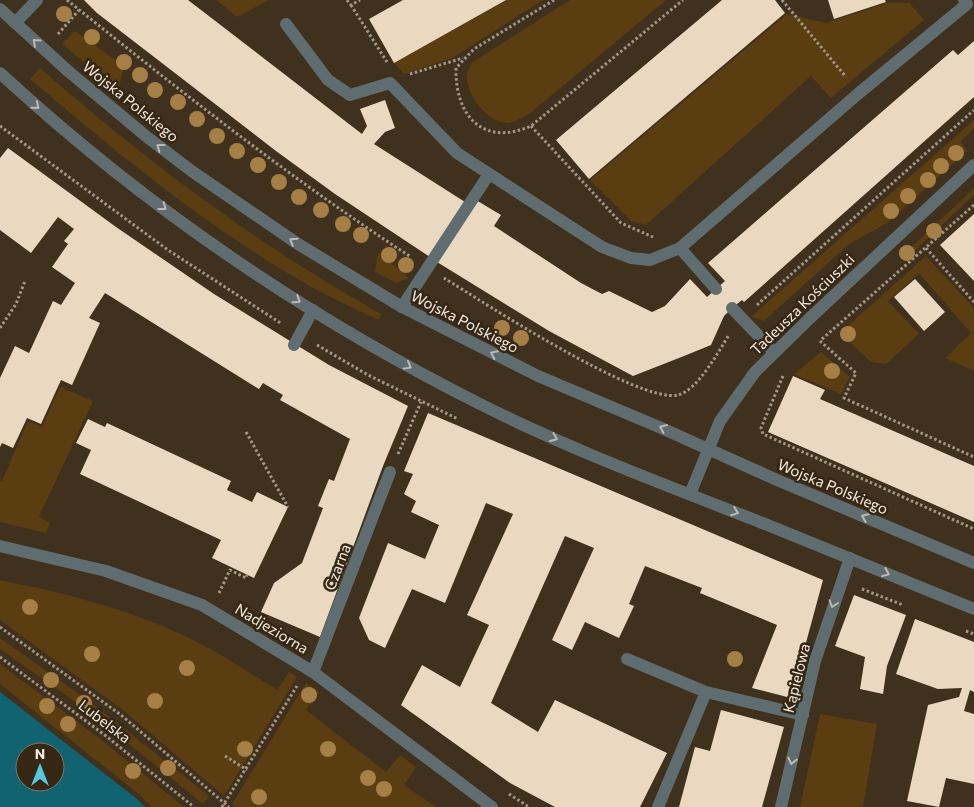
<svg xmlns="http://www.w3.org/2000/svg" width="974" height="807" viewBox="0 0 974 807" font-family="Commissioner,sans-serif">
  <rect width="100%" height="100%" fill="#3f311d"/>
  <!-- green -->
  <path fill="#5a3d11" d="M 216,0 L 269,0 L 237,17 Z
    M 506,0 L 543,0 L 452,58 L 404,74 L 394,63 Z
    M 570,0 L 666,0 L 529,114 C 523,117 514,123 507,123 C 487,122 468,97 467,78 C 466,74 470,67 471,63 Z
    M 887,3 L 909,3 L 924,20 L 831,98 L 811,76 L 646,225 L 631,221 L 590,180 L 787,14 L 826,23 Z
    M 75,31 L 124,66 L 118,90 L 62,44 Z
    M 40,68 C 146,161 258,245 381,314 L 379,320 C 356,309 332,299 310,286 C 209,229 118,154 30,79 Z
    M 974,120 L 974,128 L 961,141 L 967,151 L 887,223 L 849,244 L 764,321 L 751,317 Z
    M 974,188 L 974,195 L 907,258 L 903,255 Z
    M 378,252 L 409,278 L 396,283 L 375,272 Z
    M 926,256 L 974,308 L 974,371 L 945,358 L 971,333 L 919,273 L 888,301 L 919,334 L 886,364 L 871,362 L 840,333 Z
    M 821,352 L 850,377 L 841,394 L 794,374 Z
    M 60,387 L 93,401 L 39,517 L 50,523 L 46,533 L 0,522 L 0,480 L 2,481 L 28,421 L 42,427 Z
    M 0,580 C 64,593 126,608 185,636 C 217,651 247,671 277,690 L 289,672 L 297,677 L 224,796 L 123,710 L 0,620 Z
    M 0,638 L 96,706 L 209,796 L 203,804 L 91,713 L 0,649 Z
    M 0,664 L 100,739 L 184,807 L 152,807 L 140,795 L 0,684 Z
    M 306,683 L 319,692 L 306,710 L 386,772 L 400,755 L 416,767 L 404,785 L 436,807 L 236,807 L 232,804 Z
    M 820,714 L 877,724 L 863,807 L 800,807 Z"/>
  <!-- water -->
  <path fill="#126371" fill-rule="evenodd" d="M 0,692 L 137,799 L 145,807 L 0,807 ZM 25,752 L 55,752 L 55,782 L 25,782 Z"/>
  <!-- building -->
  <path fill="#ebd8c0" d="M 84,0 L 188,0 L 362,134 L 367,126 L 360,109 L 385,100 L 395,128 L 385,132 L 374,144 L 465,202 L 430,257 L 335,194 L 276,151 L 97,13 Z
    M 403,0 L 506,0 L 394,63 L 369,19 Z
    M 722,0 L 775,0 L 785,13 L 589,179 L 556,140 Z
    M 828,0 L 885,0 L 886,2 L 834,19 Z
    M 974,41 L 974,97 L 744,302 L 742,300 L 732,308 L 724,316 L 711,345 L 684,356 L 633,376 L 549,331 L 437,262 L 476,200 L 501,215 L 494,226 L 581,283 L 602,294 L 609,291 L 652,312 L 665,306 L 690,279 L 707,297 L 725,281 L 708,263 L 953,50 L 958,55 Z
    M 8,148 L 116,227 L 214,294 L 329,365 L 408,406 L 383,466 L 320,637 L 261,612 L 274,583 L 302,563 L 323,508 L 318,506 L 329,479 L 334,481 L 350,439 L 280,400 L 283,395 L 263,383 L 259,389 L 105,293 L 89,318 L 100,323 L 72,385 L 61,380 L 41,424 L 27,418 L 13,448 L 2,443 L 0,447 L 0,378 L 15,346 L 29,353 L 53,301 L 61,305 L 75,283 L 52,267 L 68,244 L 64,241 L 74,229 L 58,217 L 31,253 L 0,230 L 0,158 Z
    M 974,214 L 974,281 L 940,245 Z
    M 915,279 L 945,312 L 924,331 L 894,297 Z
    M 793,376 L 825,390 L 820,399 L 974,466 L 974,522 L 768,432 Z
    M 428,413 L 823,580 L 791,698 L 752,688 L 777,625 L 700,593 L 702,588 L 645,566 L 629,604 L 634,606 L 619,638 L 585,622 L 572,650 L 552,640 L 594,548 L 565,536 L 491,703 L 538,732 L 555,700 L 667,753 L 640,807 L 555,807 L 510,783 L 401,705 L 422,665 L 460,687 L 489,625 L 467,615 L 513,514 L 486,503 L 445,603 L 412,589 L 385,648 L 369,640 L 359,618 L 388,543 L 425,559 L 439,525 L 411,512 L 416,501 L 404,494 L 413,474 L 404,471 Z
    M 88,419 L 105,427 L 107,423 L 231,481 L 227,490 L 252,502 L 257,492 L 288,507 L 254,578 L 212,558 L 221,540 L 80,474 L 91,450 L 76,443 Z
    M 854,595 L 906,615 L 887,666 L 883,694 L 860,689 L 865,657 L 835,646 Z
    M 915,619 L 974,642 L 974,692 L 970,690 L 964,711 L 974,714 L 974,784 L 946,778 L 939,807 L 907,801 L 928,705 L 959,697 L 962,688 L 938,689 L 896,674 Z
    M 721,710 L 784,727 L 762,807 L 679,807 L 695,747 L 710,751 Z"/>
  <g fill="none" stroke-linecap="round" stroke-linejoin="round">
    <!-- path -->
    <path stroke="#a39788" stroke-width="3" stroke-dasharray="2.5 2.5" stroke-linecap="butt" d="M 67,0 C 179,90 291,179 411,257
      M 347,0 L 351,5 L 360,0
      M 554,0 L 474,49 L 456,68 C 455,116 483,147 531,126 L 683,0
      M 782,0 L 846,77
      M 351,5 L 387,62
      M 58,34 L 79,10
      M 410,74 L 463,58
      M 0,126 L 168,250 L 282,324
      M 531,126 L 621,223 L 653,237
      M 926,248 L 974,302
      M 444,278 C 483,302 639,404 678,395 C 698,390 718,352 729,335
      M 757,305 L 974,110
      M 0,328 L 16,304 L 25,281
      M 822,339 L 974,205
      M 820,341 L 856,373 L 844,398 L 974,457
      M 317,345 L 368,375 L 458,419
      M 783,376 L 761,428 L 763,434 L 974,529
      M 246,432 L 288,507
      M 398,454 L 421,402
      M 862,589 L 903,605
      M 219,593 L 230,570 L 246,578 L 247,575
      M 0,627 L 121,715 L 229,807
      M 966,631 L 974,634
      M 0,657 L 106,736 L 194,807
      M 225,756 L 247,770
      M 509,794 L 529,807
      M 222,807 L 297,686"/>
    <!-- service -->
    <path stroke="#606d70" stroke-width="12" d="M 15,23 L 37,0
      M 286,24 L 328,80 L 350,95 L 390,83 L 457,153 L 602,247 L 631,258 L 650,260 L 680,248 L 859,93 L 967,4 L 964,0
      M 680,248 L 716,289
      M 402,307 L 489,174
      M 732,308 L 774,352
      M 294,345 L 313,310
      M 627,659 L 706,692 L 658,807
      M 313,672 L 390,472
      M 706,692 L 803,715"/>
    <!-- minor -->
    <path stroke="#606d70" stroke-width="12" d="M 0,546 L 106,571 L 202,605 L 313,672 L 492,807
      M 781,807 L 815,661 L 850,558"/>
    <!-- tertiary -->
    <path stroke="#606d70" stroke-width="12" d="M 0,9 L 68,71 L 147,137 L 193,172 L 298,244 L 402,307 L 538,376 L 659,427 L 777,480 L 974,563
      M 0,73 C 143,205 307,317 480,404 C 569,449 663,484 755,520 C 828,549 901,579 974,609
      M 690,494 L 720,421 L 755,372 L 810,318 L 974,165"/>
  </g>
  <!-- trees -->
  <g fill="#a67f47">
    <circle cx="64" cy="14" r="8"/>
    <circle cx="92" cy="37" r="8"/>
    <circle cx="124" cy="62" r="8"/>
    <circle cx="140" cy="75" r="8"/>
    <circle cx="155" cy="90" r="8"/>
    <circle cx="178" cy="102" r="8"/>
    <circle cx="197" cy="119" r="8"/>
    <circle cx="217" cy="136" r="8"/>
    <circle cx="237" cy="151" r="8"/>
    <circle cx="956" cy="153" r="8"/>
    <circle cx="258" cy="165" r="8"/>
    <circle cx="941" cy="166" r="8"/>
    <circle cx="928" cy="180" r="8"/>
    <circle cx="279" cy="182" r="8"/>
    <circle cx="908" cy="196" r="8"/>
    <circle cx="299" cy="197" r="8"/>
    <circle cx="321" cy="210" r="8"/>
    <circle cx="891" cy="211" r="8"/>
    <circle cx="343" cy="224" r="8"/>
    <circle cx="934" cy="231" r="8"/>
    <circle cx="361" cy="235" r="8"/>
    <circle cx="907" cy="253" r="8"/>
    <circle cx="389" cy="255" r="8"/>
    <circle cx="406" cy="265" r="8"/>
    <circle cx="502" cy="328" r="8"/>
    <circle cx="848" cy="334" r="8"/>
    <circle cx="521" cy="338" r="8"/>
    <circle cx="832" cy="371" r="8"/>
    <circle cx="30" cy="607" r="8"/>
    <circle cx="92" cy="654" r="8"/>
    <circle cx="735" cy="659" r="8"/>
    <circle cx="187" cy="668" r="8"/>
    <circle cx="51" cy="680" r="8"/>
    <circle cx="309" cy="695" r="8"/>
    <circle cx="155" cy="701" r="8"/>
    <circle cx="84" cy="703" r="8"/>
    <circle cx="47" cy="706" r="8"/>
    <circle cx="68" cy="724" r="8"/>
    <circle cx="245" cy="749" r="8"/>
    <circle cx="328" cy="749" r="8"/>
    <circle cx="168" cy="768" r="8"/>
    <circle cx="133" cy="771" r="8"/>
    <circle cx="368" cy="778" r="8"/>
    <circle cx="384" cy="789" r="8"/>
    <circle cx="259" cy="797" r="8"/>
  </g>
  <!-- one-way arrows -->
  <defs><path id="oneway-chevron" d="M-2-3.5L2.5 0L-2 3.5" fill="none" stroke-width="1.6" stroke-linecap="round" stroke-linejoin="round" transform="scale(1.25)"/></defs>
  <g stroke="#bbbab4">
    <use href="#oneway-chevron" transform="translate(36 42) rotate(-138)"/>
    <use href="#oneway-chevron" transform="translate(36 106) rotate(40)"/>
    <use href="#oneway-chevron" transform="translate(160 147) rotate(-143)"/>
    <use href="#oneway-chevron" transform="translate(163 207) rotate(37)"/>
    <use href="#oneway-chevron" transform="translate(293 241) rotate(-147)"/>
    <use href="#oneway-chevron" transform="translate(297 300) rotate(33)"/>
    <use href="#oneway-chevron" transform="translate(494 354) rotate(-154)"/>
    <use href="#oneway-chevron" transform="translate(408 366) rotate(29)"/>
    <use href="#oneway-chevron" transform="translate(663 428) rotate(-156)"/>
    <use href="#oneway-chevron" transform="translate(554 438) rotate(23)"/>
    <use href="#oneway-chevron" transform="translate(735 512) rotate(21)"/>
    <use href="#oneway-chevron" transform="translate(865 517) rotate(-157)"/>
    <use href="#oneway-chevron" transform="translate(886 573) rotate(22)"/>
    <use href="#oneway-chevron" transform="translate(833 604) rotate(108)"/>
    <use href="#oneway-chevron" transform="translate(792 761) rotate(103)"/>
  </g>
  <g text-anchor="middle" dominant-baseline="central" stroke-width="5" stroke-linejoin="round" paint-order="stroke">
    <!-- street labels -->
    <g font-size="15" fill="#f7ede1" stroke="#352714">
      <text transform="translate(131 101) rotate(39)">Wojska Polskiego</text>
      <text transform="translate(802 304) rotate(-44)">Tadeusza Kościuszki</text>
      <text transform="translate(465 321) rotate(27)">Wojska Polskiego</text>
      <text transform="translate(833 486) rotate(23)">Wojska Polskiego</text>
      <text transform="translate(337 567) rotate(-69)">Czarna</text>
      <text transform="translate(272 628) rotate(31)">Nadjeziorna</text>
      <text transform="translate(796 678) rotate(-76)">Kąpielowa</text>
      <text transform="translate(105 721) rotate(37)">Lubelska</text>
    </g>
  </g>
  <!-- north arrow -->
  <g transform="translate(40 767)"><circle r="24" fill="#352714" stroke="#837666"/>
  <path d="M0-4L9 19L0 12L-9 19Z" fill="#56c9e0"/>
  <text y="-8" font-size="14" font-weight="bold" text-anchor="middle" fill="#f7ede1">N</text>
  </g>
</svg>
